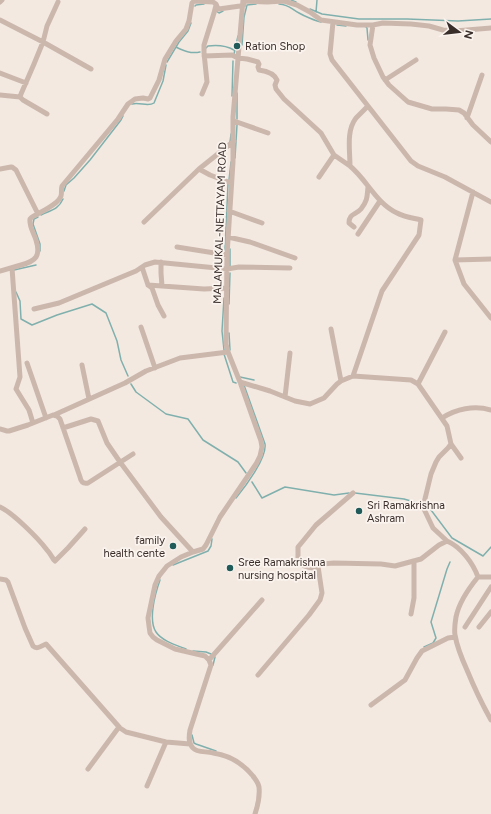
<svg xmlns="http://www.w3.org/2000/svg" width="491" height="814" viewBox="0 0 491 814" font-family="Figtree,sans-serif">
  <rect width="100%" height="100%" fill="#f3e9e1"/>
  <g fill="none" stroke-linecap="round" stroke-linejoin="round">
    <!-- stream -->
    <path stroke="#80b0ad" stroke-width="1.5" d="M 291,0 L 296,2
      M 279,4 C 290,5 291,9 299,13 C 304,16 316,21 321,22
      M 247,5 L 256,4
      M 195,6 L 196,5 L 204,4
      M 310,9 L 322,14 L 359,19 L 407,19 L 458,21 L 491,19
      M 216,11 L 219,13 L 223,11
      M 316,12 L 317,0
      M 337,25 L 346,26
      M 366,27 L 367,28 L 368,40
      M 242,45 L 244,17 L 247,5
      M 176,47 C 184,51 191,54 200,52
      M 206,48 L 208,46 C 216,45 227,46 234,50
      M 234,54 L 238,36
      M 167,62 L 179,42 L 188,31 L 191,23
      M 232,96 L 233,61
      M 132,104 C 140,102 148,107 154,103 L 163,81 L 166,65
      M 237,119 L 237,93
      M 230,142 L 231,134
      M 235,158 L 237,125
      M 229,180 L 231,162
      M 64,191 L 66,185 L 74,178 L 90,160 L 121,120 L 123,116
      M 41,215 C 51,210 58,210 63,199
      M 38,217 L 34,219 L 33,224 L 40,244 L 40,251
      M 225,250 L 228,184
      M 230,267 L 230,249
      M 14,270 L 36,265
      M 16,292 L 20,301 L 21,319 L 32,325 L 57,315 L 92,304 L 106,313 L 117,341 L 121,360 L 128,376
      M 229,304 L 230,273
      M 229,333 L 230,350
      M 224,350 L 222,331 L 224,298
      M 224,354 L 233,382 L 236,383
      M 240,377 L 254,380
      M 131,384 L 136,392 L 166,414 L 188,419 L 203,440 L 238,462 L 246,473
      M 252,482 L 262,498 L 285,487 L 334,495 L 349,493
      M 355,493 L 404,499 L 428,506 L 452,538 L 483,556 L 491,547
      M 236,498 C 245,487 267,458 265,444 L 244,385
      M 173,565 L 208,551 L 211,546 L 212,539
      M 160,580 C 155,594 148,620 156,632 C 162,641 176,645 186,649
      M 424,647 L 433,643 L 436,638 L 431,622 L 447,569 L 450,562
      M 193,651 L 206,652 L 211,654
      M 213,665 L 215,657
      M 192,735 L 194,743 L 196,744 L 216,751"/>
    <!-- street -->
    <path stroke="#ccb7ad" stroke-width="5" d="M 243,0 L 233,117 L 233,162 L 227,255 L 226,344 L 228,352 L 240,382 L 261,441 L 262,447 L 260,456 L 256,464 L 220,517 L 206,545 L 203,549 L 193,552 L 181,557 L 167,566 L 159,576 L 155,585 L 148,618 L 149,626 L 150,633 L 153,637 L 157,640 L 175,649 L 205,656 L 209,660 L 211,665 L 190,730 C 189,736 188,743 193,748 C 197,753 207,751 213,753 C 229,755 243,764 253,776 C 255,779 258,782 259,787 C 260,796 258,805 255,814
      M 243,1 L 267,2 L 284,1 L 297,5 L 310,12 L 321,20 L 357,25 L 373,25 L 383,23 L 411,24 L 429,26 L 443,30 L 455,31 L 491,28
      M 0,2 L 2,0
      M 0,20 L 43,42 L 91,69
      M 333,22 L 330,54 L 332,60 L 411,161 L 418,166 L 445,177 L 491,202
      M 373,25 L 370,45 L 374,58 L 383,77 L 389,85 L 408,102 L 432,109 L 446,109 L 459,110 L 464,113 L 473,125 L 491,142
      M 204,56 L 232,55 L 238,58 L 247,59 L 258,62 L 259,64 L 258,67 L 259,70 C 266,71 274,73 277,80 L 275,85 L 276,89 L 284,99 L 321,133 L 334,155 L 350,166
      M 0,73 L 26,83
      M 385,80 L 416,60
      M 202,94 L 207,82 L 204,53 L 204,45 L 214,13 L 216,5
      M 0,95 L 20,97
      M 47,114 L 23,100 L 20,97 L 21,94 L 34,64 L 43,42 L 47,26 L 58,2
      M 467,118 L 482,75
      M 234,121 L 268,133
      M 0,169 L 11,167 L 12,167 L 16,170 L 38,214
      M 199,169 L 210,175 L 231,183
      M 319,177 L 334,155
      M 473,192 L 455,260 L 464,284 L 491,318
      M 229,211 L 262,223
      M 144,222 L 199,169 L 234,141
      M 354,227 L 349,223 C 349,213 356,215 361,209 C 368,200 367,196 368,187
      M 358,234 L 380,201
      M 228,237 L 250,242 L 295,258
      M 177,247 L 227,255
      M 455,260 L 491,259
      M 161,262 L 161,273 L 162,286
      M 142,267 L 148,285 L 152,288 L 158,305 L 164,316
      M 12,268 L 20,377 L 16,389 L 29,410 L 33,423
      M 0,271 C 7,269 14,267 21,265 C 36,261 41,256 36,240 C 34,233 29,227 30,219 L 32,217 C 40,212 58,205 61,196 C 62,193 61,189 62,186 L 118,119 L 128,104 L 135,99 L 143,98 L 148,99 L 150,98 L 159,80 L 165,59 L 176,41 L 186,29 L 189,21 L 192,3 L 194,1 L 213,2 L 216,4 L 218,9 L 219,9 L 240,6 L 244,5
      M 148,285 L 204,289 L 227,288
      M 34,309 L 59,303 L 136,271 L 145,265 L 155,262 L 227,269 L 239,267 L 290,268
      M 141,327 L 155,368
      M 331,329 L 341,381
      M 27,363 L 46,418
      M 82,365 L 89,399
      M 353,376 L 382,291 L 419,235 L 421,220 C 413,218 404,217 397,213 C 376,203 367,180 350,166 C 350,150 346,131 356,118 C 360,114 364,110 368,106
      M 240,382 L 270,391 L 295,401 L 310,404 L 324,398 L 337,384 L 341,381 L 353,376 L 411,380 L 418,384 L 447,426 L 451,444 L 448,448 L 439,457 L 436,462 L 431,474 L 423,507 L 433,528 L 447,541 L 439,545 L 421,559 L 395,566 L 381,564 L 334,563 L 322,564 L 314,568 L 307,567 L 299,564 L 298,559 L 298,547 L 303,541 L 316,525 L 353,493
      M 418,384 L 445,332
      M 285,397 L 290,353
      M 54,415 L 125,383 L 146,371 L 180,358 L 228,352
      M 442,418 C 456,409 474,405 491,410
      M 63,428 L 91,419 L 98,421 L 107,443 L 120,462 L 161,517 L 193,552
      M 0,429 L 7,431 L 9,431 L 28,425 L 53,415 L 57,416 L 60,419 L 80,477 C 81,482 83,484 88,483 L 133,454
      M 451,444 L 461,458
      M 0,507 C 13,513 38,538 47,550 C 50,553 52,557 54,560 L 55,561 L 68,548 L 85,529
      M 447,541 C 461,547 473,563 478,577 L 491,577
      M 478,577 C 469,588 459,602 456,617 C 455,623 454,629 455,635 C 457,647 462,659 467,670 C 474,687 482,704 491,720
      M 0,579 L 6,580 L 8,582 L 25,628 L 33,646 C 37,650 41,646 46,644 L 120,728 L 126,732 L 166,742 L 190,744
      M 411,614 L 414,598 L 414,561
      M 465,627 L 491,587
      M 479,627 L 491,612
      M 209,660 L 262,600
      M 258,675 L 309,615 L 320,600 L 322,593 L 318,566
      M 371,705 L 405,680 L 417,658 L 422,651 L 448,638 L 455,637
      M 88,769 L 119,727
      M 147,786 L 166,742"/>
  </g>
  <!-- markers -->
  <g fill="#215b59" stroke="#faf3ee" stroke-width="1.5">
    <circle cx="237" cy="46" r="4"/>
    <circle cx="359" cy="511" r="4"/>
    <circle cx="173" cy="546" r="4"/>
    <circle cx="230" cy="568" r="4"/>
  </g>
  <g text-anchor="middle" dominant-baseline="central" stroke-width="3.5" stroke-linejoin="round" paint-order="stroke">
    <!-- poi labels -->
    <g font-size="11" fill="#3a2e2b" stroke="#faf3ee" text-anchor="start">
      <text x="245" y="46">Ration Shop</text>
      <text x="367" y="505">Sri Ramakrishna<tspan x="367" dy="13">Ashram</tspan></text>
      <text x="165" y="540" text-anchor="end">family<tspan x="165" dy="13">health cente</tspan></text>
      <text x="238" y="562">Sree Ramakrishna<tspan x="238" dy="13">nursing hospital</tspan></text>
    </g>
    <!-- street labels -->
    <g font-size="11" fill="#3a2e2b" stroke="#faf3ee">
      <text transform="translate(220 223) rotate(-88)">MALAMUKAL-NETTAYAM ROAD</text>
    </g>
  </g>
  <!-- north arrow -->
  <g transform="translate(459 32) rotate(105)" stroke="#faf3ee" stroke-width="3" paint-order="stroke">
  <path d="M0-3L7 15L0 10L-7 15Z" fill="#3a2e2b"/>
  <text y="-6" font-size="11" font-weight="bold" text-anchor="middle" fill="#3a2e2b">N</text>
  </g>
</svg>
